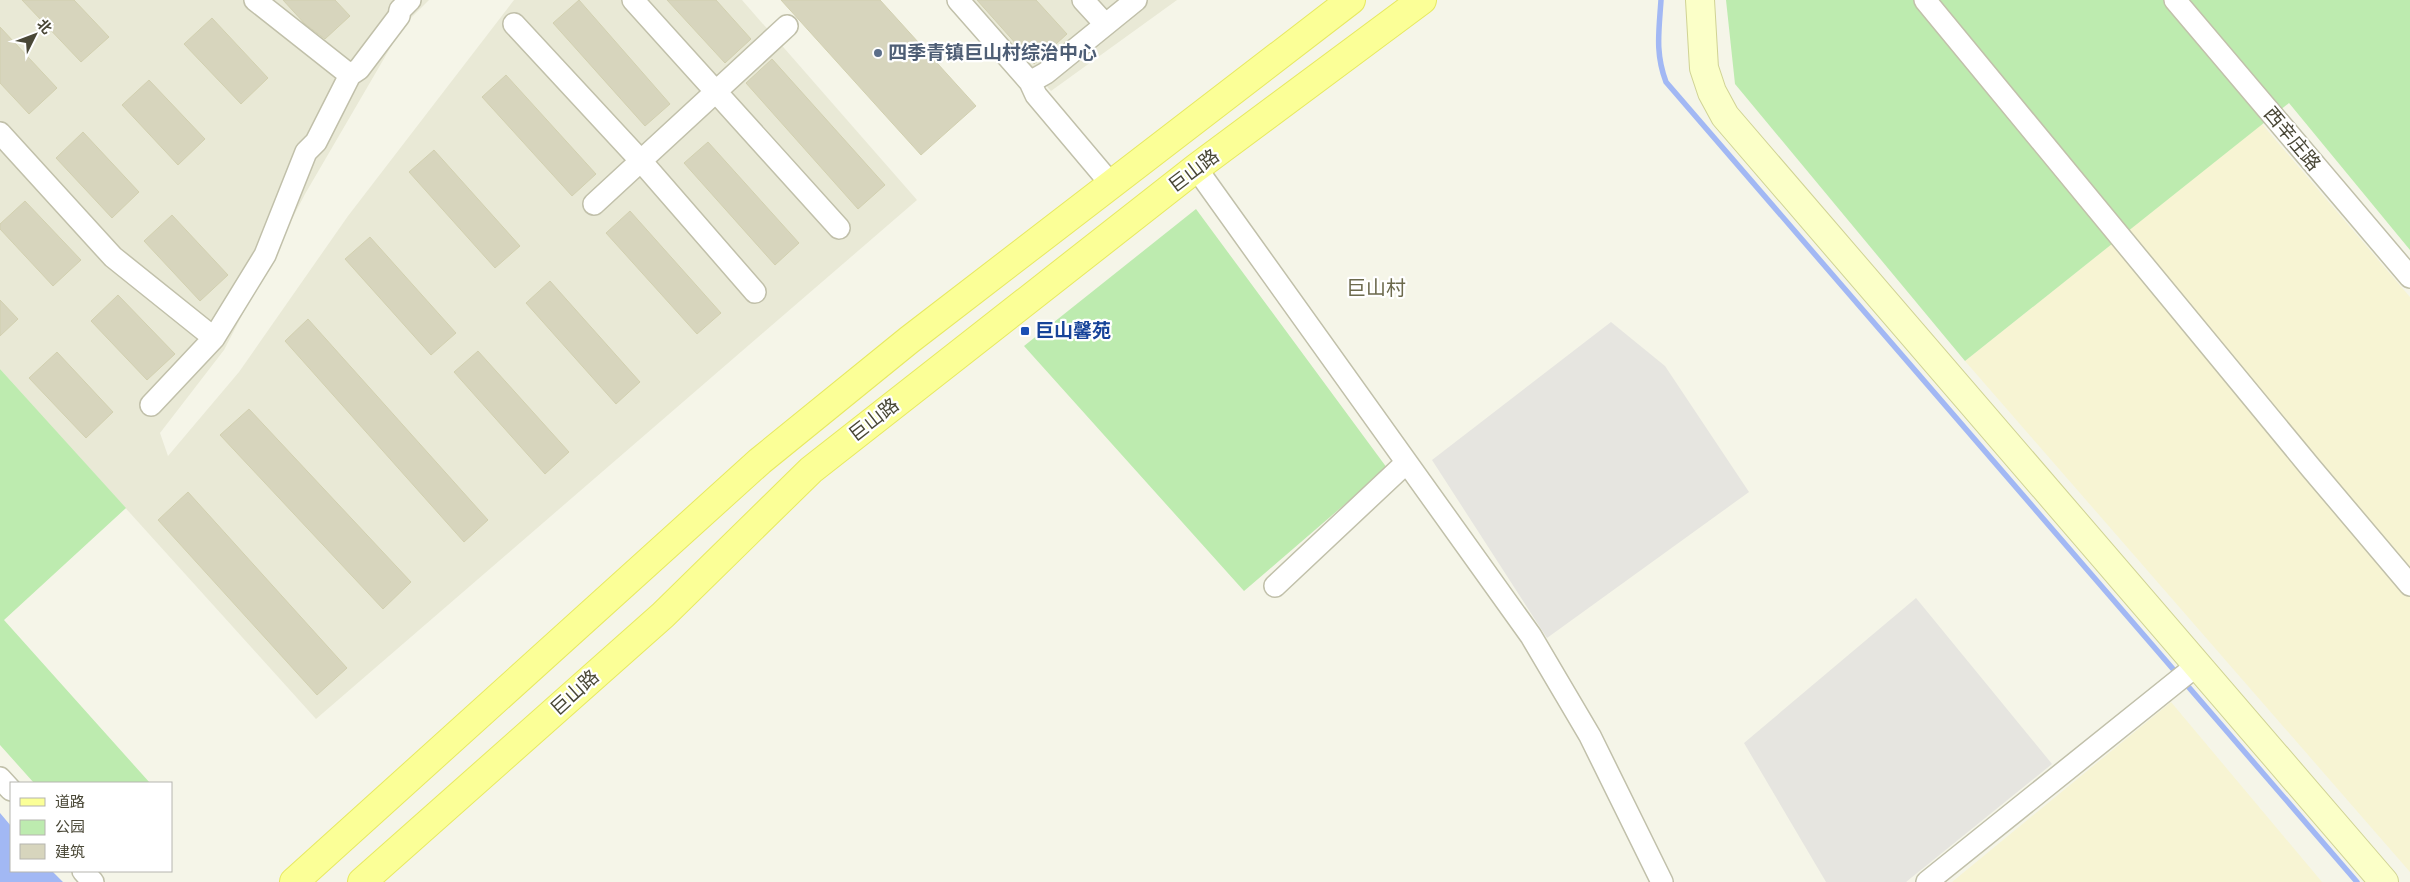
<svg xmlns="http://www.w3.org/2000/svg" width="2410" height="882" viewBox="0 0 2410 882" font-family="Karla,'Noto Sans SC',sans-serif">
  <rect width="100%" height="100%" fill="#f5f5e8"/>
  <!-- residential -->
  <path fill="#e9e9d6" d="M 0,0 L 429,0 L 403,26 L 305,194 L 224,350 L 160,433 L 168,456 L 239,372 L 348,216 L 514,0 L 742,0 L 917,200 L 316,719 L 0,369 Z
    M 969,0 L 1177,0 L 1051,91 Z"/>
  <!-- commercial -->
  <path fill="#f7f4d3" d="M 2262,124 L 2410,297 L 2410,872 L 1965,361 Z
    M 2171,702 L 2322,882 L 1952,882 Z"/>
  <!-- green -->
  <path fill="#bdebaf" d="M 1726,0 L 2410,0 L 2410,250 L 2289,103 L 1965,361 L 1735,84 Z
    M 1196,209 L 1387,468 L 1244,591 L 1024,346 Z
    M 0,369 L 126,508 L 4,620 L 150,783 L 34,783 L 0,745 Z"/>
  <!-- parking -->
  <path fill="#e6e5e0" d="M 1611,322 L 1665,366 L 1749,492 L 1547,638 L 1432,460 Z
    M 1916,598 L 2052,764 L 1906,882 L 1826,882 L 1744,743 Z"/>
  <!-- water -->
  <path fill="#a2b8f4" d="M 0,813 L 11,826 L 11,871 L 52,871 L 63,882 L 0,882 Z"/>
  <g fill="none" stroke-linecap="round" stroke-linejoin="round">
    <!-- stream -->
    <path stroke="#a2b8f4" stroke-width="5.5" d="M 1661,0 C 1659,31 1655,53 1666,82 L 2357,882"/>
  </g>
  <!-- building -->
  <path fill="#d7d5bd" stroke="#d2d0b0" d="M 22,0 L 74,0 L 109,37 L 81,62 Z
    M 283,0 L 335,0 L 350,16 L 325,39 L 305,24 Z
    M 579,0 L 670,104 L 645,126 L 553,23 Z
    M 667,0 L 716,0 L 751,39 L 725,63 Z
    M 781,0 L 880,0 L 976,106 L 921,155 Z
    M 977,0 L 1036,0 L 1067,34 L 1034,64 Z
    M 212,18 L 268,78 L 241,104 L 184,44 Z
    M 0,27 L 57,88 L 29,114 L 0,83 Z
    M 772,59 L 885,185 L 858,209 L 746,83 Z
    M 506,75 L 596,174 L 572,196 L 482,97 Z
    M 149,80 L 205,139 L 178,165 L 122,105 Z
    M 83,132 L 139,192 L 112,218 L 56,158 Z
    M 708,142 L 799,243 L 775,265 L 684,163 Z
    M 434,150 L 520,246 L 495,268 L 409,172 Z
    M 25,201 L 81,260 L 53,286 L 0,229 L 0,224 Z
    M 630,211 L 721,313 L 697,334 L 606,233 Z
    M 172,215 L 228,275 L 200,301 L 144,241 Z
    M 370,237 L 456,333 L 431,355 L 345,259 Z
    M 550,281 L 640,382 L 616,404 L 526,303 Z
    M 118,295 L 175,354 L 147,380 L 91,321 Z
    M 0,300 L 18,319 L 0,336 Z
    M 308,319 L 488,520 L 464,542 L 285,341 Z
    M 478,351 L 569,452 L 545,474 L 454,372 Z
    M 57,352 L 113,412 L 86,438 L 29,378 Z
    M 249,409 L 411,582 L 383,609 L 220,435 Z
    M 188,492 L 347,668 L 317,695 L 158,520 Z"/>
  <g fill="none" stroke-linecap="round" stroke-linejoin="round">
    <!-- street casing -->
    <g stroke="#c1c0aa" stroke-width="24">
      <path id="street" d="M 255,0 L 350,75
        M 633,0 L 839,228
        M 958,0 L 1030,82 L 1036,95 L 1111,184
        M 1083,0 L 1105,24
        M 1925,0 L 2311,468 L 2410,585
        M 2175,0 L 2410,277
        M 514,24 L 641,161 L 755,292
        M 1030,82 L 1046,73 L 1136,0
        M 0,133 L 113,257 L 214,338
        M 1196,168 L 1531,636 L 1590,736 L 1662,882
        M 594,204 L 787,26
        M 151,405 L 214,338 L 265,255 L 306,152 L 316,142 L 350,75 L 359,69 L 399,16 L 400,10 L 410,0
        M 1275,586 L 1406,463
        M 0,778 L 11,790
        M 83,871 L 93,882
        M 1927,882 L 2196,666"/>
    </g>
    <!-- secondary casing -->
    <g stroke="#d0d394" stroke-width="30">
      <path id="secondary" d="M 1700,0 L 1704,68 L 1712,92 L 1725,116 L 2384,882"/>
    </g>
    <!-- primary casing -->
    <g stroke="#e7e962" stroke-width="30">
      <path id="primary" d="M 294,882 L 760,461 L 909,340 L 1351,0
        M 362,882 L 663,615 L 811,470 L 1196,168 L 1422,0"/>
    </g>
    <!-- street -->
    <use href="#street" stroke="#fff" stroke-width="21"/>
    <!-- secondary -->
    <use href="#secondary" stroke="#fbffc8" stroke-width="28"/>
    <!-- primary -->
    <use href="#primary" stroke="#fbff97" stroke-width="28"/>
  </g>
  <!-- markers -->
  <circle fill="#5c6f8a" stroke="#fff" stroke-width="2" cx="878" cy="53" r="5"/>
  <rect fill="#1a4fb4" stroke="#fff" stroke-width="2" x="1020" y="326" width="10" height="10" rx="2.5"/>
  <g text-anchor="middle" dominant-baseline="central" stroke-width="4.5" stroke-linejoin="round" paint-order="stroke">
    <!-- service labels -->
    <g font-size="19" font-weight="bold" fill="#4e5e75" stroke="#fff" text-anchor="start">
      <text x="888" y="53">四季青镇巨山村综治中心</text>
    </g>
    <!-- street labels -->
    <g font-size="19" fill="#494736" stroke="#fff">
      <text transform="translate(2292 139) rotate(50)">西辛庄路</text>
      <text transform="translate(1194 171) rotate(-37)">巨山路</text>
      <text transform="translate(874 420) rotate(-38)">巨山路</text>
      <text transform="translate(575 693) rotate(-42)">巨山路</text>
    </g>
    <!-- transit labels -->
    <g font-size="19" font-weight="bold" fill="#164399" stroke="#fff" text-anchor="start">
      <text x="1035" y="331">巨山馨苑</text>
    </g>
    <!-- neighbourhood labels -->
    <g font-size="20" fill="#6c6a4d" stroke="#fff">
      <text x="1376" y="288">巨山村</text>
    </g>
  </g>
  <!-- legend -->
  <rect x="10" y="782" width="162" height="90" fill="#ffffff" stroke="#b6b5af"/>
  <rect x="20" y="798" width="25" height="8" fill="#fbff97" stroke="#b6b5af"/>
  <text x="55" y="807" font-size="15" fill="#494736">道路</text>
  <rect x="20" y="820" width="25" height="15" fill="#bdebaf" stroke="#b6b5af"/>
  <text x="55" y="832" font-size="15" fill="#494736">公园</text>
  <rect x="20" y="844" width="25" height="15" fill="#d7d5bd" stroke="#b6b5af"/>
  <text x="55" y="857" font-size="15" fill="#494736">建筑</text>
  <!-- north arrow -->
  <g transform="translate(35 35) rotate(48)" stroke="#ffffff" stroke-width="4" paint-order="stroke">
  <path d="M0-4L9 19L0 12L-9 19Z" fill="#494736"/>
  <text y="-8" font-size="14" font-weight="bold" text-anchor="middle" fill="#494736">北</text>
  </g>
</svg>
